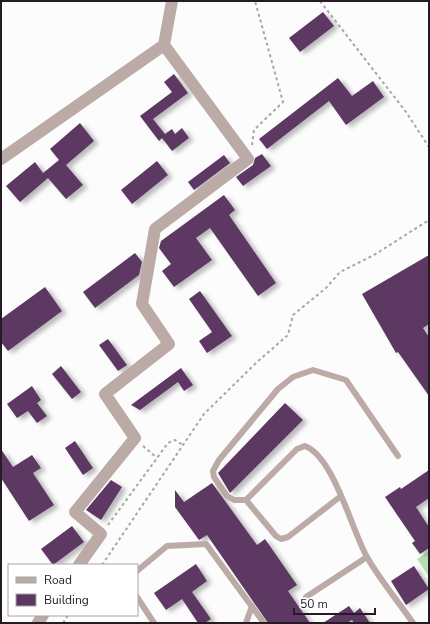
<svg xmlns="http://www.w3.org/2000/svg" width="430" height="624" viewBox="0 0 430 624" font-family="'Nunito Sans',sans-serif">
  <defs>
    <filter id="shadow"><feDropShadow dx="4.5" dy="2.5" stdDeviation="2" flood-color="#0004"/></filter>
  </defs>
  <rect width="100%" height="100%" fill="#fcfcfc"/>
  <!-- green -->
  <path fill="#b9deb3" d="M 429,551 L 429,577 L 417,559 Z"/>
  <!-- building -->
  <path fill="#5c3762" filter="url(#shadow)" d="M 323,12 L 334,26 L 300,52 L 289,38 Z
    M 174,74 L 188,93 L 153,119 L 165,134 L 172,129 L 175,134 L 182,128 L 189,138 L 172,151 L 162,138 L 159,141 L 140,116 L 172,92 L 164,82 Z
    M 338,78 L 352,96 L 373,81 L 384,97 L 346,125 L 329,101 L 267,149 L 259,139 Z
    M 80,123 L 94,141 L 66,165 L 83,185 L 66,199 L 48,178 L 20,202 L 6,186 L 35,162 L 43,173 L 59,160 L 50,149 Z
    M 262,154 L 271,166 L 243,186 L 236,177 L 253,165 L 255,158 Z
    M 224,155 L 230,163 L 194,190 L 188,182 Z
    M 157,161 L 168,175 L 132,204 L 121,190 Z
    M 224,195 L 235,210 L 229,215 L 276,283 L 258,296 L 210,228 L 196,238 L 212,260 L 174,287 L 162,271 L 171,264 L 159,248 L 161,241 Z
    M 135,253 L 142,262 L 139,275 L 95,308 L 83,292 Z
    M 429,255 L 429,324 L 423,328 L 429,337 L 429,396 L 398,352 L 396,353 L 362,294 Z
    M 45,287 L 62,311 L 8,351 L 1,342 L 1,319 Z
    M 200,291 L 232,336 L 207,353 L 199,341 L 212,332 L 189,299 Z
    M 108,339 L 127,365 L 118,371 L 99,345 Z
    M 61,366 L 81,392 L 72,399 L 52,374 Z
    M 181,368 L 193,385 L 184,391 L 178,382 L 140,410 L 131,405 Z
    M 32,386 L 41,400 L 37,403 L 47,416 L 37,423 L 28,411 L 17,418 L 7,404 Z
    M 285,403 L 303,420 L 230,493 L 218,473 Z
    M 75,441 L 93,468 L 83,475 L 65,448 Z
    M 1,449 L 13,467 L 32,455 L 41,468 L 33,473 L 54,505 L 29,521 L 1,478 Z
    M 429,470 L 429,498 L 416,507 L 429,527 L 429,548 L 420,554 L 412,543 L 415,541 L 385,497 L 400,487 L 401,489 Z
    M 111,480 L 122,487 L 101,520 L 86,510 Z
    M 212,483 L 257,545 L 265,539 L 297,585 L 288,591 L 310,623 L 268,623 L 207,535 L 199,540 L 175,507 L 175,490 L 184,502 Z
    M 72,526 L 84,542 L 53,565 L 41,549 Z
    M 196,564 L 207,581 L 192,592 L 211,619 L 205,623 L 198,623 L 182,599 L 166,610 L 154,593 Z
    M 414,566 L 429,589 L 406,605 L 391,581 Z
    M 349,606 L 354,613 L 360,608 L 370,623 L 354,623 L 352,620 L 347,623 L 323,623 Z"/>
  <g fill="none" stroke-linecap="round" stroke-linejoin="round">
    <!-- path -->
    <path stroke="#a9a5a9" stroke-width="2" stroke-dasharray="3 3" stroke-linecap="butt" d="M 320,1 L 406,112 L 429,147
      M 252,145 L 254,130 L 283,102 L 255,1
      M 143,446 L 157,458
      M 108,525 L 168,443 L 175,440 L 183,445
      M 102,565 L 204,414 L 257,362 L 288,335 L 293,315 L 326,288 L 340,272 L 374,255 L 429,220
      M 63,623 L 68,615"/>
    <!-- service -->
    <path stroke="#bbaaa5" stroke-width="6" d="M 398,456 L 346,380 L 313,370 L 293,377 L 278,389 L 219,460 L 213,471 L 214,477 L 227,496 L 234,500 L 246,500 L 297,449 L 305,446 C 334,457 352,531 367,557 C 380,580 398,601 413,623
      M 246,500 L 276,536 L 281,539 L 288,537 L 341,496
      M 137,571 L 167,546 L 206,544 L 264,623
      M 137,597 L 154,623
      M 306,597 L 367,557
      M 246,623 L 252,606"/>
    <!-- minor -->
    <path stroke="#bbaaa5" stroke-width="12" d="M 164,45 L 172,1
      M 1,159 L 164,45 L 248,159 L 155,229 L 142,304 L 169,344 L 105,394 L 135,438 L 75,512 L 101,534 L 79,565
      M 38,623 L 43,615"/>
  </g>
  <!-- border -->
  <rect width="430" height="624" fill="none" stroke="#241b25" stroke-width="4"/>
  <!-- legend -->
  <rect x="8" y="564" width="130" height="52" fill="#ffffff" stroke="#a7a4a8"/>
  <rect x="16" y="577" width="20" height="6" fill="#bbaaa5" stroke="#a7a4a8"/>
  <text x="44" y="584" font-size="12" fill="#241b25">Road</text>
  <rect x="16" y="594" width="20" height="12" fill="#5c3762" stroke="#a7a4a8"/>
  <text x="44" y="604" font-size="12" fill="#241b25">Building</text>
  <!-- scale -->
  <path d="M294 608v6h81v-6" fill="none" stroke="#241b25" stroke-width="2"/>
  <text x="300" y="608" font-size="12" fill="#241b25" stroke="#ffffff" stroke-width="3" paint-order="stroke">50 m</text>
</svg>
